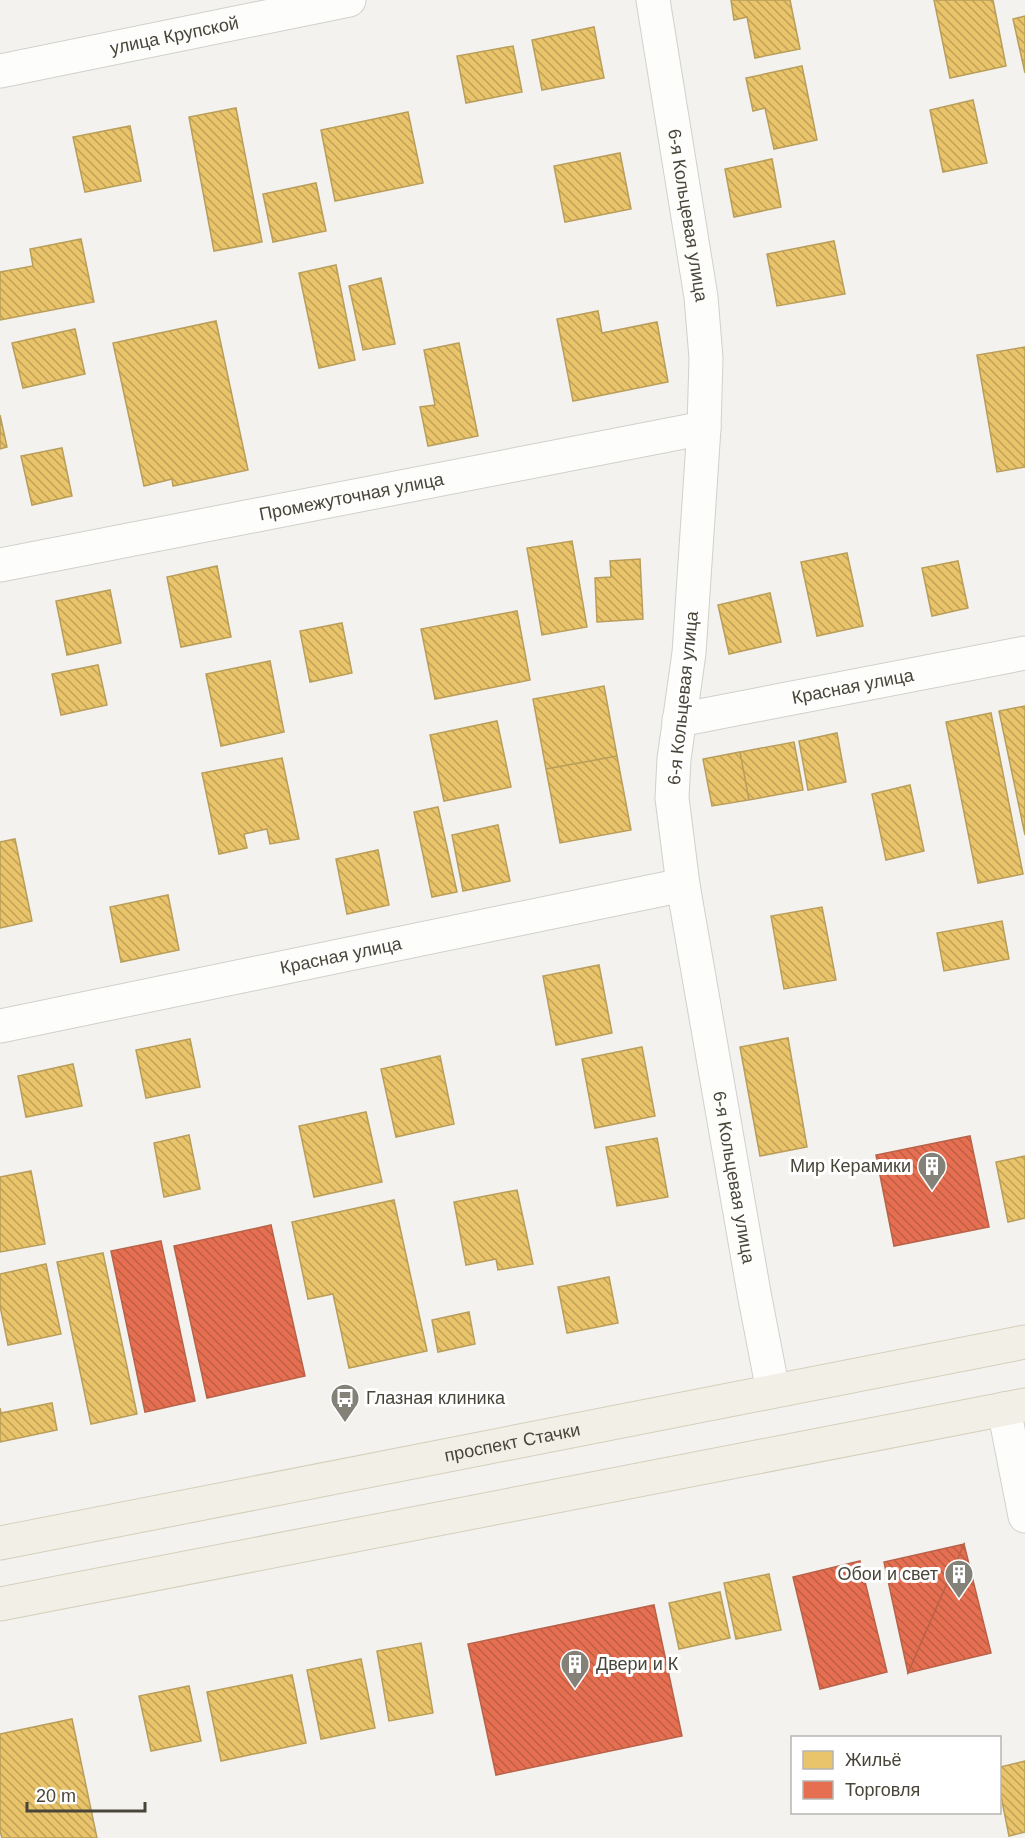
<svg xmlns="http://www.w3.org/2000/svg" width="1025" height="1838" viewBox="0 0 1025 1838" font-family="Arial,sans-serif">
  <defs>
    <pattern id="homes-back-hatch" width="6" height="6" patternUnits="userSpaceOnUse" patternTransform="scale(1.5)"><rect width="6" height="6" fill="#e9c46a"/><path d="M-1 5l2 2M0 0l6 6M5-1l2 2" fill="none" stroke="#bfa158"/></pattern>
    <pattern id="shops-back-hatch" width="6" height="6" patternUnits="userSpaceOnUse" patternTransform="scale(1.5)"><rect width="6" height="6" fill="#e76f51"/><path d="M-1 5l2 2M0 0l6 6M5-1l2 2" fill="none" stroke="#bd5d44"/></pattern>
  </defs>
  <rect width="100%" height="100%" fill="#f3f2ee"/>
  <!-- homes -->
  <path fill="url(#homes-back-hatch)" stroke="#b99e5b" stroke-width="1.5" d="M 731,0 L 790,0 L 800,49 L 755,58 L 747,17 L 734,20 Z
    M 934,0 L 993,0 L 1006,66 L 950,78 Z
    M 1025,16 L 1025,73 L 1013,19 Z
    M 594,27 L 604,78 L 542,90 L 532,40 Z
    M 513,46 L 522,92 L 466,103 L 457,56 Z
    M 802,66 L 817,140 L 774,149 L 765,108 L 753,111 L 746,78 Z
    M 973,100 L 987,163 L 943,172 L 930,110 Z
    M 236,108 L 262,242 L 214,251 L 189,117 Z
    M 408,112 L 423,183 L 335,201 L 321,130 Z
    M 130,126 L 141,181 L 85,192 L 73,137 Z
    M 620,153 L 631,209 L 565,222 L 554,166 Z
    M 772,159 L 781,207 L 734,217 L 725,169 Z
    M 316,183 L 326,231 L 273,242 L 263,194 Z
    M 81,239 L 94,302 L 0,320 L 0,272 L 33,266 L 30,249 Z
    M 834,241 L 845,294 L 777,306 L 767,254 Z
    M 336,265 L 355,360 L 319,368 L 299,273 Z
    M 381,278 L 395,344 L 363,350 L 349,286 Z
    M 598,311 L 602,333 L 657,322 L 668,382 L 573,401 L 557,319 Z
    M 216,321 L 248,470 L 173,486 L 172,479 L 144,486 L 113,343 Z
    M 75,329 L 85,374 L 23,388 L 12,343 Z
    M 459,343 L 478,436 L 428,446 L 420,407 L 435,405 L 424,350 Z
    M 1025,347 L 1025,467 L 997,472 L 977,355 Z
    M 0,415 L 7,447 L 0,449 Z
    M 62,448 L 72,496 L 32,505 L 21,456 Z
    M 572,541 L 587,627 L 542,635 L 527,548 Z
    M 847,553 L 863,626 L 817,636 L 801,562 Z
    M 640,559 L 643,619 L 597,622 L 595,578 L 611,577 L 610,561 Z
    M 958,561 L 968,608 L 932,616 L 922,568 Z
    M 217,566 L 231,637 L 181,647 L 167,577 Z
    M 110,590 L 121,643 L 67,655 L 56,601 Z
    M 770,593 L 781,642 L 729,654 L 718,605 Z
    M 517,611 L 530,680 L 435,699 L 421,629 Z
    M 342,623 L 352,673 L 310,682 L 300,631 Z
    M 270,661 L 284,732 L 221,746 L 206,674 Z
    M 98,665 L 107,705 L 61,715 L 52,674 Z
    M 604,686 L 617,756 L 546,769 L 533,699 Z
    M 1025,706 L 1025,835 L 999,711 Z
    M 991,713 L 1023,874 L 978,883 L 946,722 Z
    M 497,721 L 511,787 L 444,801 L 430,735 Z
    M 837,733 L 846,782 L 808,790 L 799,741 Z
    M 794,742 L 803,790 L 749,800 L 740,752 Z
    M 740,752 L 749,800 L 712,806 L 703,759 Z
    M 617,756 L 631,830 L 560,843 L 546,769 Z
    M 282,758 L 299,839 L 270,844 L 267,829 L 244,834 L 247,848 L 219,854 L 202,773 Z
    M 910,785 L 924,851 L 886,860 L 872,794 Z
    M 438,807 L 457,892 L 432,897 L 414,812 Z
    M 498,825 L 510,881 L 463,891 L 452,835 Z
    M 15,839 L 32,921 L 0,928 L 0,842 Z
    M 378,850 L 389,905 L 347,914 L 336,859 Z
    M 168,895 L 179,950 L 121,962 L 110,907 Z
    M 822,907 L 836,980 L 784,989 L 771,916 Z
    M 1002,921 L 1009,959 L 944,971 L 937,933 Z
    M 599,965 L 612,1033 L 556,1045 L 543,976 Z
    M 788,1038 L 807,1147 L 760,1156 L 740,1047 Z
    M 190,1039 L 200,1087 L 146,1098 L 136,1050 Z
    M 642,1047 L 655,1116 L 595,1128 L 582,1059 Z
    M 440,1056 L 454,1124 L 396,1137 L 381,1069 Z
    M 73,1064 L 82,1106 L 26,1117 L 18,1076 Z
    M 366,1112 L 382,1182 L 314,1197 L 299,1126 Z
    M 189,1135 L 200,1189 L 164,1197 L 154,1143 Z
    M 657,1138 L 668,1197 L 617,1206 L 606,1147 Z
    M 1025,1156 L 1025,1218 L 1008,1222 L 996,1162 Z
    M 31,1171 L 45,1244 L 0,1252 L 0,1177 Z
    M 517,1190 L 533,1264 L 498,1270 L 496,1259 L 466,1265 L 454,1202 Z
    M 394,1200 L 427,1351 L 349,1368 L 333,1294 L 308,1299 L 292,1222 Z
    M 103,1253 L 137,1414 L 91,1424 L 57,1262 Z
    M 46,1264 L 61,1334 L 8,1345 L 0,1306 L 0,1274 Z
    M 609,1277 L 618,1323 L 567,1333 L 558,1287 Z
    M 469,1312 L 475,1344 L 438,1352 L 432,1320 Z
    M 52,1403 L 57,1430 L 0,1442 L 0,1408 L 1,1413 Z
    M 769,1574 L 781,1630 L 736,1639 L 724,1583 Z
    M 720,1592 L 730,1638 L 679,1649 L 669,1603 Z
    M 421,1643 L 433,1713 L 389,1721 L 377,1651 Z
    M 361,1659 L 375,1728 L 321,1739 L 307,1670 Z
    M 292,1675 L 306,1743 L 221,1761 L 207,1692 Z
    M 189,1686 L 201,1741 L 151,1751 L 139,1696 Z
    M 72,1719 L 97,1838 L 2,1838 L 0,1831 L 0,1734 Z
    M 1025,1761 L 1025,1832 L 1009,1836 L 1000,1791 L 1000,1767 Z"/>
  <!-- shops -->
  <path fill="url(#shops-back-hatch)" stroke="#b8624a" stroke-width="1.5" d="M 970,1136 L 989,1227 L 894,1246 L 876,1155 Z
    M 271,1225 L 305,1376 L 207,1398 L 174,1246 Z
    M 161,1241 L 195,1401 L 145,1412 L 111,1251 Z
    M 964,1544 L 908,1673 L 884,1562 Z
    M 964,1544 L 991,1653 L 908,1673 Z
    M 860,1561 L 887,1672 L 820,1689 L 793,1577 Z
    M 654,1605 L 682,1736 L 496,1775 L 468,1644 Z"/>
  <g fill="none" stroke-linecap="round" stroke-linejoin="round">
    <!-- minor casing -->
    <g stroke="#d1d0cb" stroke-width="35">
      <g id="minor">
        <path id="s1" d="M 653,0 L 701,297 L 706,358 L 704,428 L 689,653 L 674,759 L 672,798 L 683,885 L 754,1293 L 773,1391"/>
        <path id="s2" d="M 0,565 L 704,428"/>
        <path id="s3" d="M 679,720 L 1025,653"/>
        <path id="s4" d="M 0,1026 L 683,885"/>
        <path d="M 1004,1409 L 1025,1516"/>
      </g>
    </g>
    <!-- tertiary casing -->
    <g stroke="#d1d0cb" stroke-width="35">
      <g id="tertiary">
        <path id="s5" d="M 0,71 L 349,0"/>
      </g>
    </g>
    <!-- primary casing -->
    <g stroke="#d4d0bc" stroke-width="35">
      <g id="primary">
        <path id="s6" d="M 0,1543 L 1025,1342"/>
        <path d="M 0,1604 L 1025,1405"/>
      </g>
    </g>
    <!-- minor -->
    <use href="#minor" stroke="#fdfdfc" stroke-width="33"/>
    <!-- tertiary -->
    <use href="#tertiary" stroke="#fdfdfc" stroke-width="33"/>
    <!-- primary -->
    <use href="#primary" stroke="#f1efe6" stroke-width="33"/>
  </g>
  <!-- icons -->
  <defs>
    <g id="building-pin" transform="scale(1.5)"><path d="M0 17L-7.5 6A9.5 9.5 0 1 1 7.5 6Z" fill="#848278" stroke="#fff"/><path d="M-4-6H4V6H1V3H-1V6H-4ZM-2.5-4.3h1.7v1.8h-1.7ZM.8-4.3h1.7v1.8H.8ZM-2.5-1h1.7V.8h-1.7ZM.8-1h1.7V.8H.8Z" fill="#fff"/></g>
    <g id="bus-pin" transform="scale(1.5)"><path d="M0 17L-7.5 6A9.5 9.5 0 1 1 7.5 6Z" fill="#848278" stroke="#fff"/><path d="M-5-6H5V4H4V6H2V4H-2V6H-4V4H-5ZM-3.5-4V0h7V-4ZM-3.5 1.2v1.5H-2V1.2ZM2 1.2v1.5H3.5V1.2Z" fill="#fff"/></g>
  </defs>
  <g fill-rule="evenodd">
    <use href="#building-pin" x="932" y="1166"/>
    <use href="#bus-pin" x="345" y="1398"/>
    <use href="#building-pin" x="959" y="1574"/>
    <use href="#building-pin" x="575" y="1664"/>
  </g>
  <g text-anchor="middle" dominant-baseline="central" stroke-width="6" stroke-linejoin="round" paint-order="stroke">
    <!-- street labels -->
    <g font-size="18" fill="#494539" stroke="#fff">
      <text stroke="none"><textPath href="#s5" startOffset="178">улица Крупской</textPath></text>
      <text stroke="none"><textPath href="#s1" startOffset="218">6-я Кольцевая улица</textPath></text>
      <text stroke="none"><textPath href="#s2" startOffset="358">Промежуточная улица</textPath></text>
      <text stroke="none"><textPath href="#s3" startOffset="177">Красная улица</textPath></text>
      <text transform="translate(683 698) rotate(-84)">6-я Кольцевая улица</text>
      <text stroke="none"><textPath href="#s4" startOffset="348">Красная улица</textPath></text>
      <text stroke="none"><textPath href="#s1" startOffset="1188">6-я Кольцевая улица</textPath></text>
      <text stroke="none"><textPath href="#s6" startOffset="522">проспект Стачки</textPath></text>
    </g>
    <!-- poi labels -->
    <g font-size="18" fill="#494539" stroke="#fff" text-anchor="end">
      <text x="911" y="1166">Мир Керамики</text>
      <text x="366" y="1398" text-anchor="start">Глазная клиника</text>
      <text x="938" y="1574">Обои и свет</text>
      <text x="596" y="1664" text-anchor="start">Двери и К</text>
    </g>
  </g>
  <!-- legend -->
  <rect x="791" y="1736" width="210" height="78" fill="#ffffff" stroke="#b6b5b0" stroke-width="1.5"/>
  <rect x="803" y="1751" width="30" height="18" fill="#e9c46a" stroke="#b6b5b0" stroke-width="1.5"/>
  <text x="845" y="1766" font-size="18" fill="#494539">Жильё</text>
  <rect x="803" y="1781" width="30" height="18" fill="#e76f51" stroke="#b6b5b0" stroke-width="1.5"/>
  <text x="845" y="1796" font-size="18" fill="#494539">Торговля</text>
  <!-- scale -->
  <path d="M27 1802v9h118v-9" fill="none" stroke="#494539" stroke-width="3"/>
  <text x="36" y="1802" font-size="18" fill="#494539" stroke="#ffffff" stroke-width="4.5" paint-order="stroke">20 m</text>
</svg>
